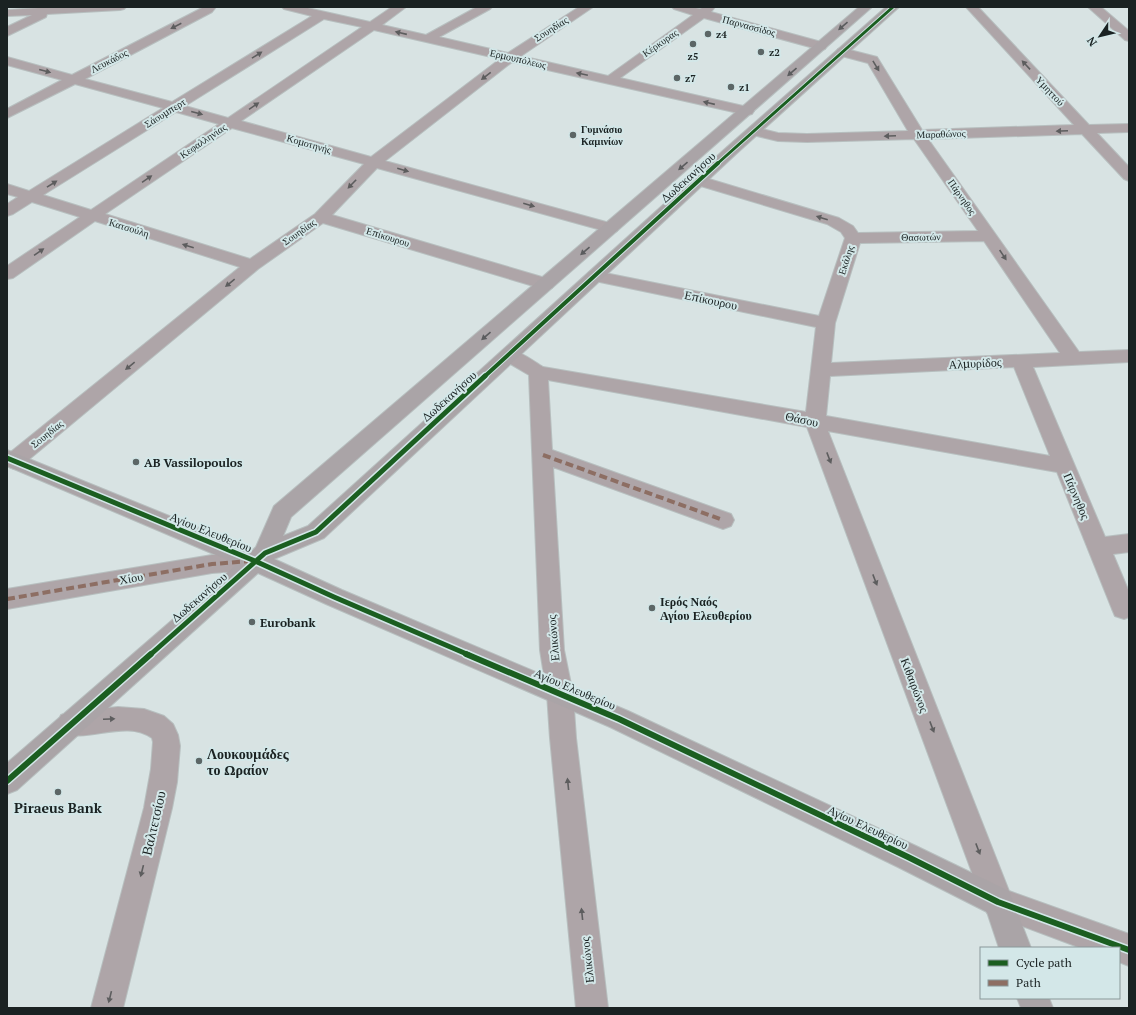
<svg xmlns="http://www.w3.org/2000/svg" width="1136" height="1015" viewBox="0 0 1136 1015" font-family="'PT Serif',serif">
  <rect width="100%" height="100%" fill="#d8e3e3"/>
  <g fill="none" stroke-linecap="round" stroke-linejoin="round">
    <!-- street casing -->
    <g stroke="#b7bfbf" stroke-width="2">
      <path id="street" d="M 54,7 L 126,7 L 124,9 L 120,10 L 47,14 L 46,17 L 7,36 L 7,27 L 32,15 L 7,16 L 7,10 Z
        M 204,7 L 216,7 L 212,12 L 85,79 L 172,102 L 312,16 L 284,9 L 282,7 L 303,7 L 370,22 L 392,7 L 406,7 L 382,25 L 426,35 L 477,7 L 492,7 L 490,9 L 439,37 L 508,53 L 579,7 L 593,7 L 521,56 L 608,76 L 693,15 L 674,9 L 672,7 L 691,7 L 700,9 L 704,7 L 715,7 L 711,12 L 825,43 L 827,46 L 825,49 L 821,50 L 704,18 L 620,78 L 752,108 L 754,111 L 752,114 L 747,115 L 512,62 L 385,161 L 617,225 L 619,228 L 617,231 L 611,233 L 605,231 L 377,168 L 332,215 L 552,280 L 555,284 L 552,288 L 546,289 L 540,288 L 323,223 L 258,269 L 21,466 L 14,469 L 7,466 L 7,455 L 240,267 L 95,221 L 13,278 L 7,279 L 7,266 L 80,217 L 32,202 L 13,214 L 7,216 L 7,204 L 18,197 L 7,194 L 7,184 L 29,191 L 163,108 L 75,84 L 7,118 L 7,109 L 62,80 L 7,65 L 7,57 L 72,75 ZM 324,19 L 362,27 L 228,118 L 185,106 ZM 374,30 L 500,59 L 371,157 L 241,121 ZM 176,112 L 219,124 L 91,210 L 43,195 ZM 232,128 L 364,164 L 315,214 L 250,259 L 105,214 Z
        M 966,7 L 978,7 L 1089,125 L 1129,124 L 1129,132 L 1097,133 L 1129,167 L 1129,181 L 1124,179 L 1082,134 L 928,139 L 1079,352 L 1129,350 L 1129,362 L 1033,367 L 1105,537 L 1129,534 L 1129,552 L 1113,554 L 1129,592 L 1129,617 L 1124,619 L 1115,616 L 1112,609 L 1057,472 L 828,431 L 1009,891 L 1129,934 L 1129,966 L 1119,962 L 1119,948 L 1081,948 L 987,913 L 807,427 L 548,380 L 552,450 L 731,514 L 734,520 L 731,526 L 723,529 L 553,467 L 564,650 L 573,694 L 576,738 L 608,1008 L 576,1008 L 550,738 L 547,694 L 540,650 L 529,375 L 502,359 L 500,355 L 502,351 C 517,347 531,360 543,367 L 806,412 L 816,327 L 595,281 L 589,280 L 586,276 L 589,272 L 595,271 L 819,316 L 845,238 L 841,232 L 827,224 L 694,184 L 691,181 L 694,178 L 699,176 L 839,218 L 853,226 L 858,233 L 978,231 L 914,139 L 807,142 L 778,141 L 749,134 L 747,131 L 749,128 L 754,127 L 778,133 L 807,134 L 908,131 L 868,63 L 838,55 L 836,52 L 838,49 L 842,48 L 877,57 L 922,130 L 1074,125 ZM 984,241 L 1060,353 L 831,363 L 835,323 L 860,243 ZM 1014,367 L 1050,456 L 826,416 L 830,376 Z
        M 1088,7 L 1101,7 L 1129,31 L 1129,41 L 1125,40 Z
        M 255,552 L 263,555 L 267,561 L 263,567 L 255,570 L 212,573 L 7,609 L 7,589 L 212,555 Z
        M 118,707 L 144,709 L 164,716 L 173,724 L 178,735 L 180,746 L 177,782 L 172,808 L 123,1008 L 91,1008 L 144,808 L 151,769 L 153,742 L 152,738 C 126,719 88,743 61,733 L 57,724 L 61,715 L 70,712 Z"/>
    </g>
    <!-- secondary casing -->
    <g stroke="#b7bfbf" stroke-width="2">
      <path id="secondary" d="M 859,7 L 872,7 L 291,517 L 283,536 L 308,526 L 726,148 L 886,7 L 899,7 L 736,154 L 324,538 L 274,559 L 342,590 L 628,711 L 918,847 L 1009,891 L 1031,948 L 999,948 L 987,912 L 898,867 L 610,727 L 326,604 L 258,573 L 17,790 L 7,794 L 7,763 L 237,564 L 7,466 L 7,450 L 253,550 L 256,547 L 274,506 Z
        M 1017,998 L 1049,998 L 1053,1008 L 1021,1008 Z"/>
    </g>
    <!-- street -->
    <use href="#street" fill="#aea5a8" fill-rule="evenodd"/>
    <!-- secondary -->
    <use href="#secondary" fill="#aaa4a7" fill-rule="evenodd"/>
    <!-- quiet -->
    <path stroke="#8d6e63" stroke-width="4" stroke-dasharray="8 4" stroke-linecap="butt" d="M 543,455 L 723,520
      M 7,599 L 212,564 L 251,561"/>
    <!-- cycleway-far3 casing -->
    <g stroke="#d3e7e8" stroke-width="4.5">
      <path id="cycleway-far3" d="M 717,164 L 893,7"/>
    </g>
    <!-- cycleway-far2 casing -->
    <g stroke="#d3e7e8" stroke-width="6">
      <path id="cycleway-far2" d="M 484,377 L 718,163"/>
    </g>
    <!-- cycleway-far1 casing -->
    <g stroke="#d3e7e8" stroke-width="8">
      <path id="cycleway-far1" d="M 7,458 L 255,561 L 334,597 L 469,655
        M 150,655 L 265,553 L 316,532 L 485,376"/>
    </g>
    <!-- cycleway casing -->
    <g stroke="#d3e7e8" stroke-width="9">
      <path id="cycleway" d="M 466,654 L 619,719 L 908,857 L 998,902 L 1129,950
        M 7,781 L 151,654"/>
    </g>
    <!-- cycleway-far3 -->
    <use href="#cycleway-far3" stroke="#1b5e20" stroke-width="3"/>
    <!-- cycleway-far2 -->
    <use href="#cycleway-far2" stroke="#1b5e20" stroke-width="4"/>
    <!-- cycleway-far1 -->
    <use href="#cycleway-far1" stroke="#1b5e20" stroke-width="5"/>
    <!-- cycleway -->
    <use href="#cycleway" stroke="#1b5e20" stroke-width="6"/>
  </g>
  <!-- one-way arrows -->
  <defs><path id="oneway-solid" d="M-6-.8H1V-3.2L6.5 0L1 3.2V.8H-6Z"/></defs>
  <g fill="#5d5d5e">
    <use href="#oneway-solid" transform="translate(176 26) rotate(153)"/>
    <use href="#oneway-solid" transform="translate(401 33) rotate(-167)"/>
    <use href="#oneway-solid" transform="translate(257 55) rotate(-32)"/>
    <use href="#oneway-solid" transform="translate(1026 65) rotate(-133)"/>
    <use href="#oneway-solid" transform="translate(876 66) rotate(59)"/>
    <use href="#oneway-solid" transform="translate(45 71) rotate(15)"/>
    <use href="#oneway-solid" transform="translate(582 74) rotate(-168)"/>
    <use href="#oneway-solid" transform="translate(486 76) rotate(142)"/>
    <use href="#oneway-solid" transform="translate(709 103) rotate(-167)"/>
    <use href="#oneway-solid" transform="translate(254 106) rotate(-34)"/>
    <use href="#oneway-solid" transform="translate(197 113) rotate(15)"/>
    <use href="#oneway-solid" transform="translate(1062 131) rotate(178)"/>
    <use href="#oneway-solid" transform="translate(890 136) rotate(178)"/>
    <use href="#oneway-solid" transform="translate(403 170) rotate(16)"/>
    <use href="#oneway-solid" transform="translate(147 179) rotate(-34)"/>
    <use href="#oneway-solid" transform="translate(52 184) rotate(-32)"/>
    <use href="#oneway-solid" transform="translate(352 184) rotate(134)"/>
    <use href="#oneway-solid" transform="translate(529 205) rotate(16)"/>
    <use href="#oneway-solid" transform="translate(822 218) rotate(-163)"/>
    <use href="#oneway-solid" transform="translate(188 246) rotate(-163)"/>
    <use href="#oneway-solid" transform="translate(39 252) rotate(-34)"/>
    <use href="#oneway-solid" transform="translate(1003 255) rotate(56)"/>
    <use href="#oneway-solid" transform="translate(230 283) rotate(141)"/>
    <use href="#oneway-solid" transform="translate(130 366) rotate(141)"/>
    <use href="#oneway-solid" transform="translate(829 458) rotate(69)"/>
    <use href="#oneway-solid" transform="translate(875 580) rotate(69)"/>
    <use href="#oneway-solid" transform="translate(109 719) rotate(-3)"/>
    <use href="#oneway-solid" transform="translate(932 727) rotate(69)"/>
    <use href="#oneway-solid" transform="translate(568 784) rotate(-96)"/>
    <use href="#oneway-solid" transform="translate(978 849) rotate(69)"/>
    <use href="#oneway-solid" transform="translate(142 871) rotate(104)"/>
    <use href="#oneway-solid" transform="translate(582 914) rotate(-96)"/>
    <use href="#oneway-solid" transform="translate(110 997) rotate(104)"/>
  </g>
  <g fill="#5b5c5e">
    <use href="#oneway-solid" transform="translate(843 26) rotate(139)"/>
    <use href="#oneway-solid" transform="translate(792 72) rotate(139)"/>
    <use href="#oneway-solid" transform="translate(683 166) rotate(139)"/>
    <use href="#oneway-solid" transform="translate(585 251) rotate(139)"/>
    <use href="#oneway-solid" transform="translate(486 336) rotate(139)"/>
  </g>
  <!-- markers -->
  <g fill="#5c6666" stroke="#d3e7e8" stroke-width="1.5">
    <circle cx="708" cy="34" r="4"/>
    <circle cx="693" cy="44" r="4"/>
    <circle cx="761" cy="52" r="4"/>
    <circle cx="677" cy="78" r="4"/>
    <circle cx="731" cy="87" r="4"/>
    <circle cx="573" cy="135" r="4"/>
    <circle cx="136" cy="462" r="4"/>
    <circle cx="652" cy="608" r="4"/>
    <circle cx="252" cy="622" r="4"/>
    <circle cx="199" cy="761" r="4"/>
    <circle cx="58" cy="792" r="4"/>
  </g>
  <g text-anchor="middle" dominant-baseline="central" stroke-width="4" stroke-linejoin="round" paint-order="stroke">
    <!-- far-street labels -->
    <g font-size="10" fill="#1a2222" stroke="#d3e7e8">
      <text transform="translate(749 26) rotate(15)">Παρνασσίδος</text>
      <text transform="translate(551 29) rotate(-32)">Σουηδίας</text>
      <text transform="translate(660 43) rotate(-35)">Κέρκυρας</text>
      <text transform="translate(518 59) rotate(13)">Ερμουπόλεως</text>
      <text transform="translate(109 61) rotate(-27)">Λευκάδος</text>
      <text transform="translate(1050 91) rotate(47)">Υμηττού</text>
      <text transform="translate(165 113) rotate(-32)">Σάουμπερτ</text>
      <text transform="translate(941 134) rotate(-2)">Μαραθώνος</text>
      <text transform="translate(203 141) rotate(-34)">Κεφαλληνίας</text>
      <text transform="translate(309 144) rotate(16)">Κομοτηνής</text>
      <text transform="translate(962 197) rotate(55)">Πάρνηθος</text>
      <text transform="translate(129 228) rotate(17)">Κατσούλη</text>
      <text transform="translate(299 232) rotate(-35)">Σουηδίας</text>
      <text transform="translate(388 237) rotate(17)">Επίκουρου</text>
      <text transform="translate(921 237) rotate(-1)">Θασωτών</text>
      <text transform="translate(846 260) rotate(-72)">Εκάλης</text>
      <text transform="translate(47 434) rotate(-39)">Σουηδίας</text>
    </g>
    <!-- far-poi labels -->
    <g font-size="10" font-weight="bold" fill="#1a2222" stroke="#d3e7e8" text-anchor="start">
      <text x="716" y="34">z4</text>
      <text x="769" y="52">z2</text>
      <text x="693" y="56" text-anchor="middle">z5</text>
      <text x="685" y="78">z7</text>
      <text x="739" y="87">z1</text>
      <text x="581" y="129">Γυμνάσιο<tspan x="581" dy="12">Καμινίων</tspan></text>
    </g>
    <!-- street labels -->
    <g font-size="12" fill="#1a2222" stroke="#d3e7e8">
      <text transform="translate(688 177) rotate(-42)">Δωδεκανήσου</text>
      <text transform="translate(711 300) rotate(12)">Επίκουρου</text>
      <text transform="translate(975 363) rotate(-3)">Αλμυρίδος</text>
      <text transform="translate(449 396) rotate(-42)">Δωδεκανήσου</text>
      <text transform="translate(802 419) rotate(12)">Θάσου</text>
      <text transform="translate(1077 496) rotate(67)">Πάρνηθος</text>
      <text transform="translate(211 532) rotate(22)">Αγίου Ελευθερίου</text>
      <text transform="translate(131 578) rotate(-10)">Χίου</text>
      <text transform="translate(199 597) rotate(-41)">Δωδεκανήσου</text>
      <text transform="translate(553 638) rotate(-95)">Ελικώνος</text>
      <text transform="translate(915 685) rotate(69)">Κιθαιρώνος</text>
      <text transform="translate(575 689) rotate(23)">Αγίου Ελευθερίου</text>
      <text transform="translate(868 827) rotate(25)">Αγίου Ελευθερίου</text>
      <text transform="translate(587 960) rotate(-96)">Ελικώνος</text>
    </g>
    <!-- poi labels -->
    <g font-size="12" font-weight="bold" fill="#1a2222" stroke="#d3e7e8" text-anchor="start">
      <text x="144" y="462">AB Vassilopoulos</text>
      <text x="660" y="601">Ιερός Ναός<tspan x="660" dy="14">Αγίου Ελευθερίου</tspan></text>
      <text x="260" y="622">Eurobank</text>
    </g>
    <!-- near-poi labels -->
    <g font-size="14" font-weight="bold" fill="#1a2222" stroke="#d3e7e8" text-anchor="start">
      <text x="207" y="753">Λουκουμάδες<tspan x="207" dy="16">το Ωραίον</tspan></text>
      <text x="58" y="807" text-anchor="middle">Piraeus Bank</text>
    </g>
    <!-- near-street labels -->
    <g font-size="14" fill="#1a2222" stroke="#d3e7e8">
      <text transform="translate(153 823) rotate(-77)">Βαλτετσίου</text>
    </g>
  </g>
  <!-- border -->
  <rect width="1136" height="1015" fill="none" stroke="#1a2222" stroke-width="16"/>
  <!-- legend -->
  <rect x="980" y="947" width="140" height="52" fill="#d3e7e8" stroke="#899899"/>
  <rect x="988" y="960" width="20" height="6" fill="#1b5e20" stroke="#899899"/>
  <text x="1016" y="967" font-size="12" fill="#1a2222">Cycle path</text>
  <rect x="988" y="980" width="20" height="6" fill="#8d6e63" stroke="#899899"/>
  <text x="1016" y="987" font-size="12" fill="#1a2222">Path</text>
  <!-- north arrow -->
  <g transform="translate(1100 36) rotate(235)" stroke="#d3e7e8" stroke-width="3" paint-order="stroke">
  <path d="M0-3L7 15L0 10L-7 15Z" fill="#1a2222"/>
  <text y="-6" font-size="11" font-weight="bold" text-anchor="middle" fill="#1a2222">N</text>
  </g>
</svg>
